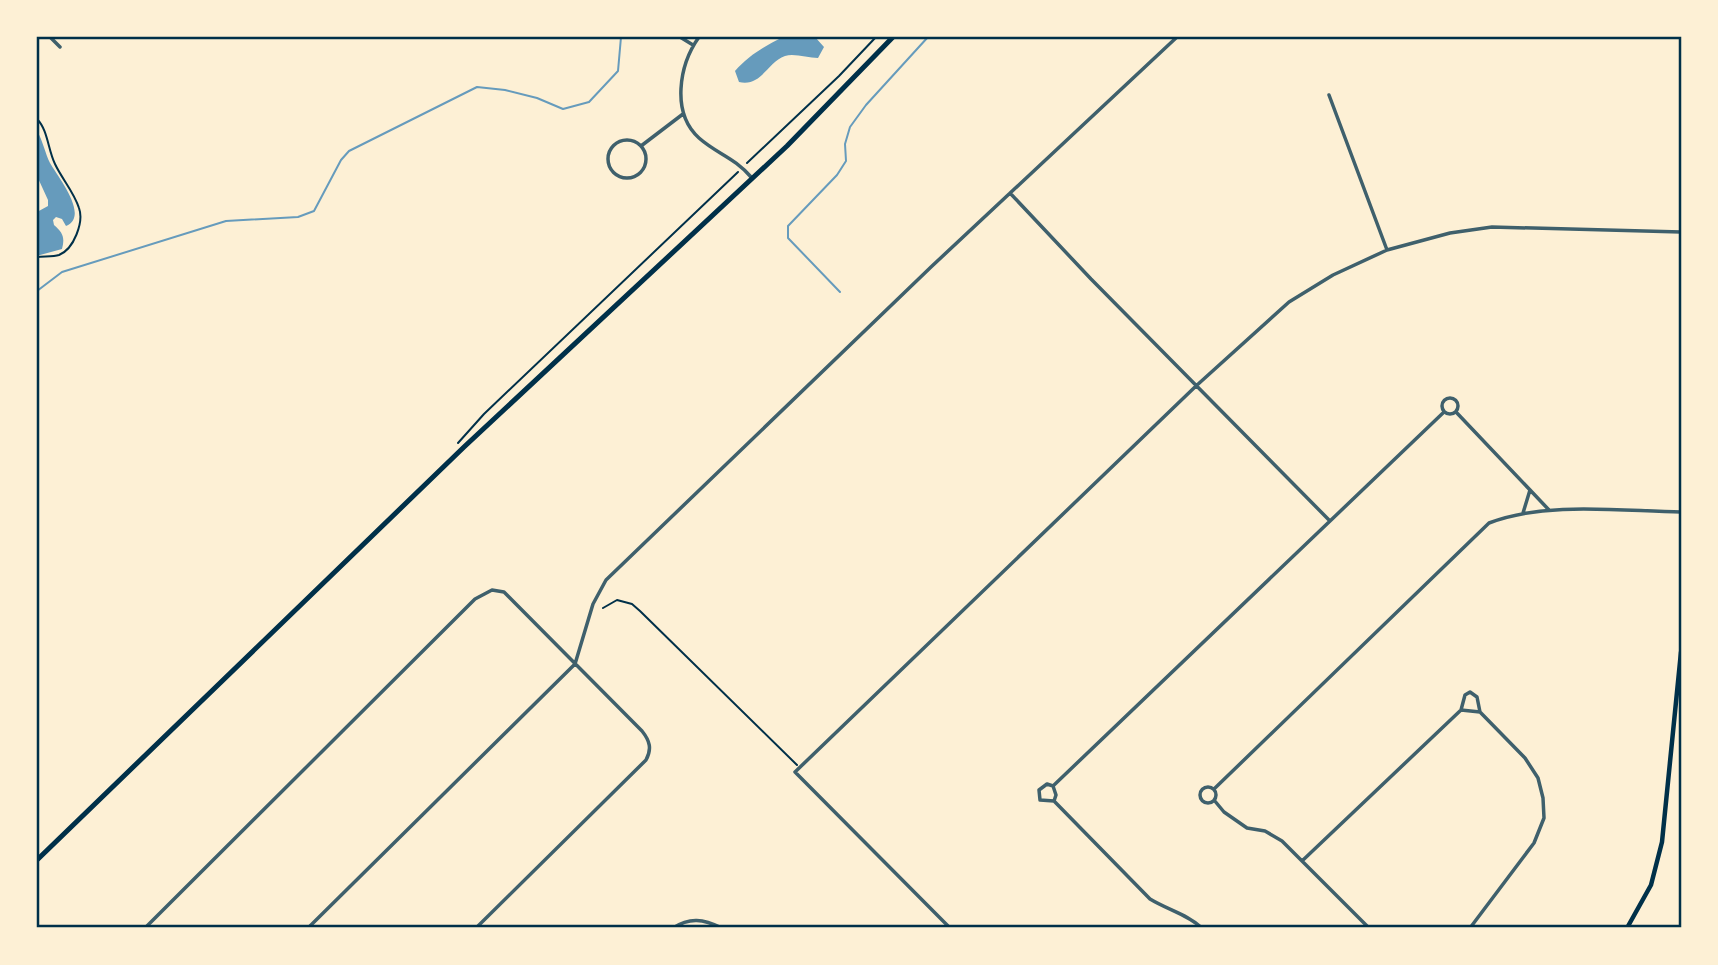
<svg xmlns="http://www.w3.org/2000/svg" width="1718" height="965" viewBox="0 0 1718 965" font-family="Karla,sans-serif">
  <rect width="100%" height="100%" fill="#fdf0d5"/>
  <!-- water -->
  <path fill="#669bbc" d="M 783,37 L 815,37 L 824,47 L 818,58 C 808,58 794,53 785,56 C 767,62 762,87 739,82 L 735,71 C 749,55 765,46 783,37 Z
    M 37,131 C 43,141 45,153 50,163 C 58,177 90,216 66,226 L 62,219 L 56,217 L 53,220 L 54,225 C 63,233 65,237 62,249 L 40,255 L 37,255 L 37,212 L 48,206 L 48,200 L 37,176 Z"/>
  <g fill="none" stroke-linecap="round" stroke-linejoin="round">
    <!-- stream -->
    <path stroke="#669bbc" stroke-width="2" d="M 37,291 L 62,272 L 226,221 L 298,217 L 314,211 L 341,160 L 349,151 L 477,87 L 505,90 L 537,98 L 563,109 L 589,102 L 618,71 L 621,37
      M 840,292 L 788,238 L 788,226 L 837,175 L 846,161 L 845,144 L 850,127 L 866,105 L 928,37"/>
    <!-- path -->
    <path stroke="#003049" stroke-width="2" d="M 37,68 L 37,81
      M 37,119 C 48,130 48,150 55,164 C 62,179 74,192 79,208 C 84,222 74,249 59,255 C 53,257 43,256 37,257
      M 747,163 L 839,76 L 876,37
      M 458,443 L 484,414 L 738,172
      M 603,608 L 617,600 L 632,604 L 640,611 L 797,765"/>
    <!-- minor -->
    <path stroke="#3f606c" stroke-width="3.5" d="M 50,37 L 60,47
      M 680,37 L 693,45
      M 699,37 C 679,65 671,113 699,138 C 717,154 734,157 752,178
      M 1329,95 L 1387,250
      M608 159a19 19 0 1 1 38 0a19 19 0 1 1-38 0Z
      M 641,146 L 683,114
      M 1010,193 L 1091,279 L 1329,520
      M1442 406a8 8 0 1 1 16 0a8 8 0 1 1-16 0Z
      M 1456,412 L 1549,510
      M 1523,513 L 1530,490
      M 1461,710 L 1480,712
      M 1053,786 L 1056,795 L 1054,801
      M1200 795a8 8 0 1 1 16 0a8 8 0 1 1-16 0Z
      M 1214,789 L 1489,523 C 1547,501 1620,511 1681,512
      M 1214,800 L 1224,812 L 1247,828 L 1265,831 L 1282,841 L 1369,928
      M 1302,861 L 1461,710 L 1465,695 L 1470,692 L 1477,697 L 1480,712 L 1525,758 L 1538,778 L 1543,798 L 1544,818 L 1534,843 L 1470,928
      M 145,928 L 475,599 L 492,590 L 504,592 L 642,731 C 650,741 652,749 646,760 L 476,928
      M 308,928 L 575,664 L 593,604 L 606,580 L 931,267 L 1177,37
      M 673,928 C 690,917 703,919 722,928
      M 950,928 L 795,772 L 1196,386 L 1289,302 L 1333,275 L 1387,250 L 1450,233 L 1492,227 L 1681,232
      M 1202,928 C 1187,914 1168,910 1150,899 L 1054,801 L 1040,800 L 1039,790 L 1047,784 L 1053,786 L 1444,412"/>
    <!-- secondary -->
    <path stroke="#003049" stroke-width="4.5" d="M 1627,928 L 1651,885 L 1662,842 L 1681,652"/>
    <!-- primary -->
    <path stroke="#003049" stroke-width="5" d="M 37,860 L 464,447 L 787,146 L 893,37"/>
  </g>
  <!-- border -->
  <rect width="1718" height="965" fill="none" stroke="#fdf0d5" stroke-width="77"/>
  <rect x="38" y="38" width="1642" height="888" fill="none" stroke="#003049" stroke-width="2.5"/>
</svg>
